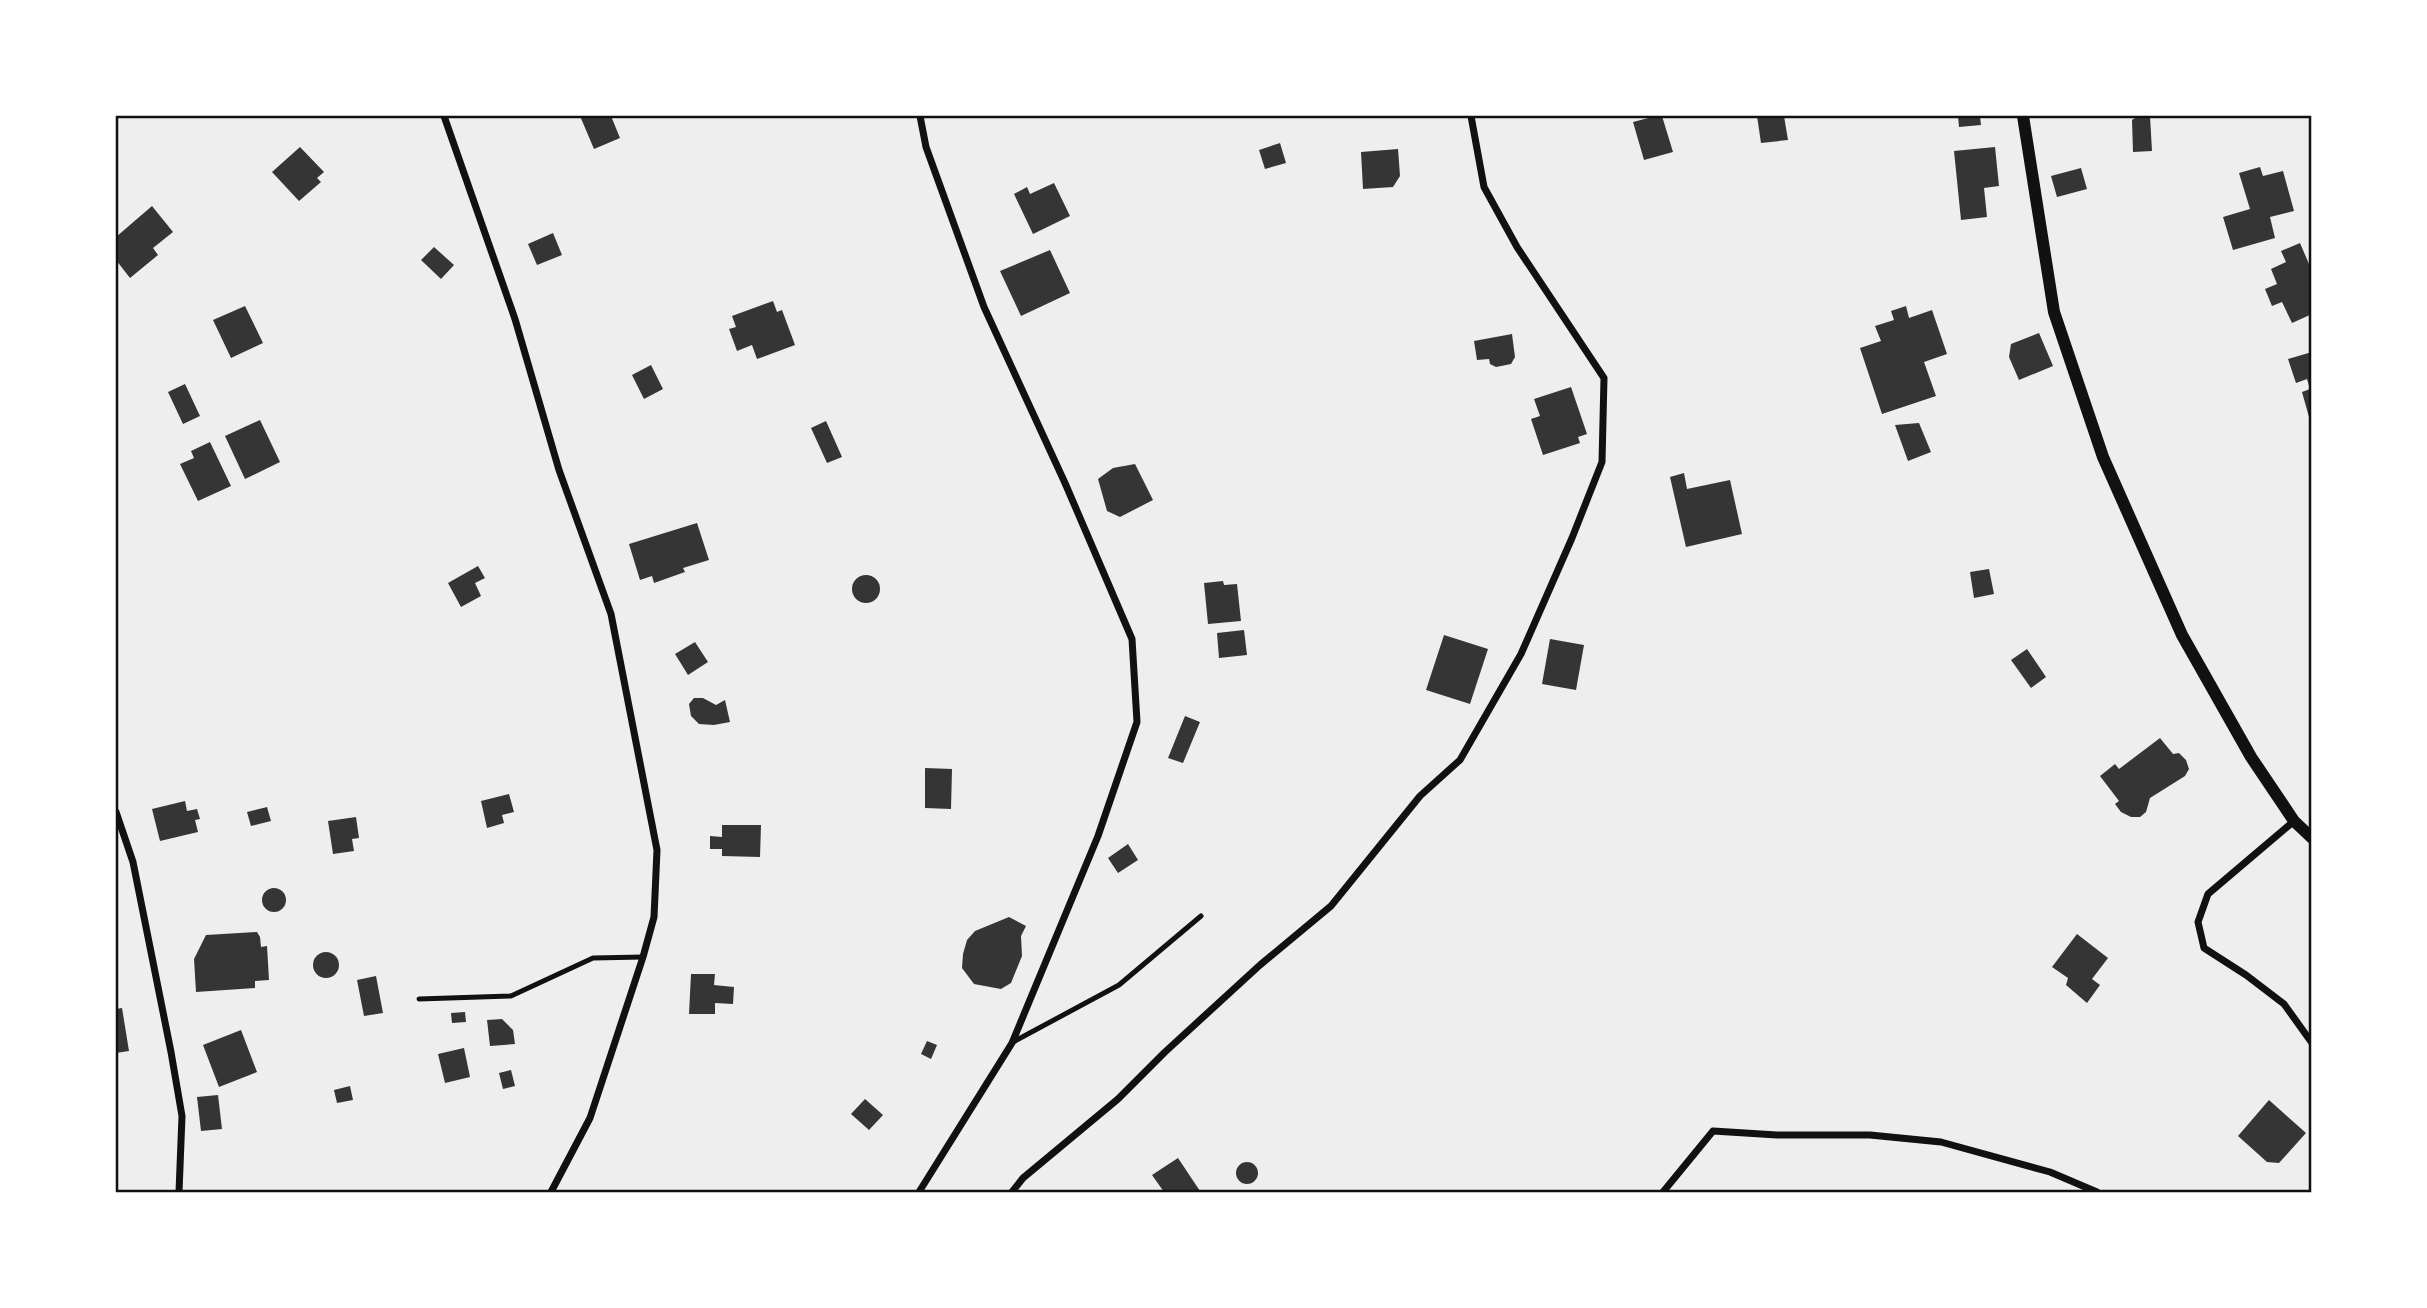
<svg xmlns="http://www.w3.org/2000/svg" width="2427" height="1308" viewBox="0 0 2427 1308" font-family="'Varela Round',sans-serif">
  <rect width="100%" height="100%" fill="#fff"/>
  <!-- green -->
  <path fill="#eee" d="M 116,116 L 2311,116 L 2311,1192 L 116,1192 Z"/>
  <!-- building -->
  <path fill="#353535" d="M 580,116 L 611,116 L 620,138 L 594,149 Z
    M 1656,116 L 1662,116 L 1673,152 L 1644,160 L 1633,122 Z
    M 1757,116 L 1784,116 L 1788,140 L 1761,143 Z
    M 1958,116 L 1980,116 L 1981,125 L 1959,127 Z
    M 2138,116 L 2150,116 L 2152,151 L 2133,152 L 2132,120 Z
    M 1280,143 L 1286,163 L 1265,169 L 1259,150 Z
    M 300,147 L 324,172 L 317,178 L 321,182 L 299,201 L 272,172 Z
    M 1995,147 L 1999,186 L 1984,188 L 1987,217 L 1961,220 L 1954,151 Z
    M 1398,149 L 1400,176 L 1393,187 L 1363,189 L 1361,152 Z
    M 2260,167 L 2263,176 L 2283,171 L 2294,211 L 2270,217 L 2275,238 L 2233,250 L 2223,217 L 2250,209 L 2239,173 Z
    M 2081,168 L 2087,189 L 2057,197 L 2051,176 Z
    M 1054,183 L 1070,216 L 1033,234 L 1014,194 L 1027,187 L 1030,194 Z
    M 152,206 L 173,232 L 153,248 L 158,255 L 130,278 L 116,260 L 116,237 Z
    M 553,233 L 562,255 L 537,265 L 528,244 Z
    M 2300,243 L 2309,264 L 2312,262 L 2312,314 L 2292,323 L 2282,302 L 2272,306 L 2265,289 L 2277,284 L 2271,269 L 2286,262 L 2281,251 Z
    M 434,247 L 454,265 L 441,279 L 421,260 Z
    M 1050,250 L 1070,293 L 1021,316 L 1000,271 Z
    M 773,301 L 777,312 L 782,310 L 795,345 L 757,359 L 752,345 L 737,351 L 729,329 L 736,327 L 732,316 Z
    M 245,306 L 263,343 L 231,358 L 213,320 Z
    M 1906,306 L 1909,318 L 1932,310 L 1947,354 L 1924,362 L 1936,396 L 1882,414 L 1860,348 L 1881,341 L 1875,326 L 1894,320 L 1891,311 Z
    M 2039,333 L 2053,366 L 2019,380 L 2009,357 L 2011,344 Z
    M 1512,334 L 1515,357 L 1511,364 L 1496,367 L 1490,364 L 1489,359 L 1477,360 L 1474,341 Z
    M 2312,352 L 2312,416 L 2309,417 L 2302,392 L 2310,389 L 2307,379 L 2296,383 L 2288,359 Z
    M 651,365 L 663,389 L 644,399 L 632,375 Z
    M 185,384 L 200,416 L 183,424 L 168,392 Z
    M 1571,387 L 1587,434 L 1578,437 L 1580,443 L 1543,455 L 1531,419 L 1540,416 L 1534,399 Z
    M 260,420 L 280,462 L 245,479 L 225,436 Z
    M 826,421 L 842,457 L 827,463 L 811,428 Z
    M 1919,423 L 1931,452 L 1908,461 L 1895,425 Z
    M 210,442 L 231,486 L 198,501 L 180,464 L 194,458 L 191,451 Z
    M 1135,464 L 1153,500 L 1120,517 L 1107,511 L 1098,479 L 1113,468 Z
    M 1684,473 L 1687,489 L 1730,480 L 1742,534 L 1686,547 L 1670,477 Z
    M 697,523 L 709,560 L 683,568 L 685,572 L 654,583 L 652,576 L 640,580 L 629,544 Z
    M 478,566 L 485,578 L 475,583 L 481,596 L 461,607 L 448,583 Z
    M 1989,569 L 1994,594 L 1974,598 L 1970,572 Z
    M852 589a14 14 0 1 1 28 0a14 14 0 1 1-28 0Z
    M 1223,581 L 1224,585 L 1237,584 L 1241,621 L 1208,624 L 1204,583 Z
    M 1244,630 L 1247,655 L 1219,658 L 1217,633 Z
    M 1444,635 L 1488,649 L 1470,704 L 1426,690 Z
    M 1550,639 L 1584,645 L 1576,690 L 1542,684 Z
    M 695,642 L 708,662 L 688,675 L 675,654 Z
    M 2027,649 L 2046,677 L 2031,688 L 2011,660 Z
    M 694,698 L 703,698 L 716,705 L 725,700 L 730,722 L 714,725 L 699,724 L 691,716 L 689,704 Z
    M 1185,716 L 1200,722 L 1183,763 L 1168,758 Z
    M 2160,738 L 2173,754 L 2179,753 L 2186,760 L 2189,769 L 2185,776 L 2150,798 L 2146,812 L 2140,817 L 2131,817 L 2121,812 L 2115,804 L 2119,801 L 2100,776 L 2115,764 L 2119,769 Z
    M 925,768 L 952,769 L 951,809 L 925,808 Z
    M 509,794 L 514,812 L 502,815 L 504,823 L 487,828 L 481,801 Z
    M 185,801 L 187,811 L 197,809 L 200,819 L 195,820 L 198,832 L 160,841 L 152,809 Z
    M 267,807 L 271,821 L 251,826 L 247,812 Z
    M 356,817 L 359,838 L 352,839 L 354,851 L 333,854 L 328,821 Z
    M 722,825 L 761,825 L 760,857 L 722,856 L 722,849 L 710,849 L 710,836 L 722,837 Z
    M 1128,844 L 1138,860 L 1118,873 L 1108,858 Z
    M262 900a12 12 0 1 1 24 0a12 12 0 1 1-24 0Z
    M 1009,917 L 1026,926 L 1021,936 L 1022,956 L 1011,983 L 1001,989 L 974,984 L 962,968 L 963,954 L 967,940 L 975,931 Z
    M 257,932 L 260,937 L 261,947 L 267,946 L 269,980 L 255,981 L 255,988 L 196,992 L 194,959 L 206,935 Z
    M 2077,934 L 2108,958 L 2092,979 L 2100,985 L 2087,1003 L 2066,985 L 2068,978 L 2052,967 Z
    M313 965a13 13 0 1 1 26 0a13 13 0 1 1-26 0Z
    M 691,974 L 715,974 L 714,985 L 734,987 L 733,1004 L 715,1003 L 715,1014 L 689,1014 Z
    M 376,976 L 383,1013 L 364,1016 L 357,980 Z
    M 122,1008 L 129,1051 L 116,1053 L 116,1009 Z
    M 465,1012 L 466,1022 L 452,1023 L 451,1013 Z
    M 502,1019 L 513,1030 L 515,1044 L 490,1046 L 487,1020 Z
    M 241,1030 L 257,1072 L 219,1087 L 203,1045 Z
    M 927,1041 L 937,1045 L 931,1059 L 921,1054 Z
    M 464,1048 L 470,1077 L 445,1083 L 438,1054 Z
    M 511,1070 L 515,1086 L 503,1089 L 499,1073 Z
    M 350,1086 L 353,1100 L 337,1103 L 334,1090 Z
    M 218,1095 L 222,1129 L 201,1131 L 197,1097 Z
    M 865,1099 L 883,1115 L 869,1130 L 851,1114 Z
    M 2269,1100 L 2306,1133 L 2279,1163 L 2267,1162 L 2238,1136 Z
    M 1178,1158 L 1200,1191 L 1196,1192 L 1164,1192 L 1152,1175 Z
    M1236 1173a11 11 0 1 1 22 0a11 11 0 1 1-22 0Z"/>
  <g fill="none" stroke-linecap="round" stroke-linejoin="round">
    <!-- service -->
    <path stroke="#111" stroke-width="5" d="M 419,999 L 511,996 L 593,958 L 643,957
      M 1013,1042 L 1119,985 L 1201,916"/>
    <!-- minor -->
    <path stroke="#111" stroke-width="7" d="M 444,116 L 515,319 L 559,470 L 611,614 L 657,850 L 654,917 L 643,957 L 590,1118 L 551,1192
      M 116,812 L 133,862 L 171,1052 L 182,1116 L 179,1192
      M 2294,821 L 2208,894 L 2198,922 L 2204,948 L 2246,975 L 2284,1004 L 2312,1043
      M 919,1192 L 1012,1043 L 1098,836 L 1137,722 L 1132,639 L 1065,483 L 984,307 L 926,147 L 920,116
      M 1012,1192 L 1023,1178 L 1118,1099 L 1165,1052 L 1260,965 L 1331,906 L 1420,796 L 1460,760 L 1521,654 L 1572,538 L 1602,462 L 1604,378 L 1517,247 L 1484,187 L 1471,116
      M 1663,1192 L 1713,1131 L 1777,1135 L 1870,1135 L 1941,1142 L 2050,1172 L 2097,1192"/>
    <!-- tertiary -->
    <path stroke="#111" stroke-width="12" d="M 2023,116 L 2054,312 L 2103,457 L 2182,635 L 2251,757 L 2294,821 L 2312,838"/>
  </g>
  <!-- border -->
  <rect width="2427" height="1308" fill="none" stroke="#ffffff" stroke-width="234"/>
  <rect x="117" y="117" width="2193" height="1074" fill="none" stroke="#111" stroke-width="2.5"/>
</svg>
